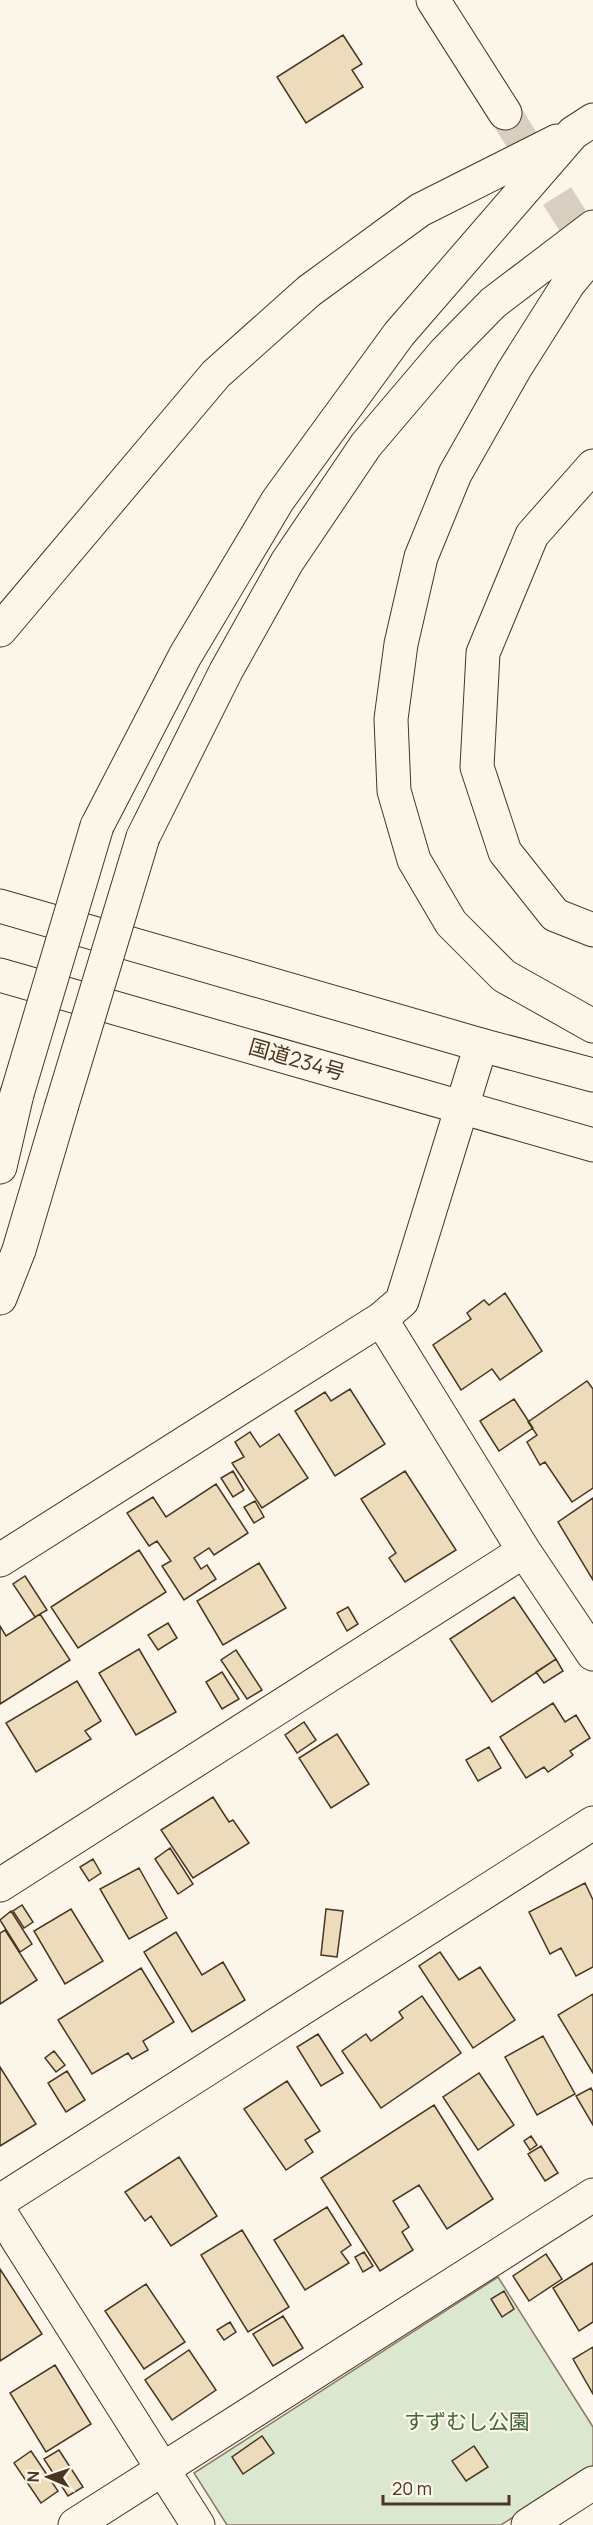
<svg xmlns="http://www.w3.org/2000/svg" width="593" height="2525" viewBox="0 0 593 2525" font-family="Manrope,'Noto Sans JP',sans-serif">
  <rect width="100%" height="100%" fill="#fbf6e9"/>
  <!-- green -->
  <path fill="#dce7d0" stroke="#887966" stroke-width="1.5" d="M 498,2277 L 593,2427 L 593,2466 L 501,2525 L 227,2525 L 194,2473 Z"/>
  <!-- building -->
  <path fill="#ecdcbc" stroke="#4a3520" stroke-width="1.5" d="M 343,35 L 362,64 L 352,70 L 363,87 L 306,123 L 277,77 Z
    M 505,1293 L 542,1351 L 500,1380 L 492,1369 L 461,1390 L 433,1345 L 471,1319 L 467,1313 L 484,1300 L 489,1305 Z
    M 587,1381 L 593,1389 L 593,1488 L 572,1502 L 545,1462 L 540,1465 L 527,1442 L 537,1435 L 528,1422 Z
    M 350,1389 L 385,1444 L 335,1476 L 295,1411 L 325,1392 L 331,1401 Z
    M 514,1399 L 533,1428 L 499,1451 L 480,1421 Z
    M 250,1432 L 260,1447 L 279,1434 L 308,1478 L 262,1508 L 232,1463 L 244,1457 L 235,1442 Z
    M 233,1471 L 244,1490 L 233,1497 L 221,1478 Z
    M 405,1471 L 456,1550 L 405,1582 L 389,1558 L 396,1553 L 361,1499 Z
    M 216,1484 L 248,1533 L 214,1555 L 209,1548 L 194,1558 L 201,1569 L 207,1565 L 216,1579 L 184,1600 L 162,1566 L 171,1561 L 157,1541 L 149,1546 L 127,1513 L 153,1497 L 166,1517 Z
    M 593,1498 L 593,1580 L 558,1522 Z
    M 255,1501 L 264,1517 L 254,1523 L 244,1507 Z
    M 139,1550 L 166,1592 L 78,1648 L 51,1607 Z
    M 259,1563 L 286,1608 L 223,1645 L 197,1601 Z
    M 25,1576 L 47,1610 L 35,1617 L 13,1584 Z
    M 514,1597 L 556,1659 L 492,1702 L 450,1639 Z
    M 348,1607 L 358,1624 L 347,1631 L 337,1613 Z
    M 40,1614 L 70,1660 L 0,1704 L 0,1626 L 6,1636 Z
    M 168,1623 L 177,1638 L 158,1650 L 148,1635 Z
    M 139,1649 L 176,1712 L 136,1735 L 99,1673 Z
    M 236,1650 L 262,1690 L 247,1699 L 221,1660 Z
    M 556,1659 L 563,1671 L 544,1683 L 536,1672 Z
    M 222,1672 L 239,1699 L 222,1709 L 206,1682 Z
    M 77,1681 L 101,1721 L 85,1731 L 91,1739 L 36,1772 L 6,1723 Z
    M 553,1703 L 565,1722 L 576,1715 L 590,1738 L 570,1751 L 573,1755 L 548,1772 L 544,1767 L 526,1778 L 500,1737 Z
    M 304,1722 L 316,1740 L 297,1753 L 285,1735 Z
    M 337,1734 L 369,1784 L 331,1808 L 299,1758 Z
    M 489,1747 L 501,1768 L 478,1781 L 466,1760 Z
    M 213,1797 L 229,1822 L 233,1820 L 249,1843 L 193,1878 L 161,1830 Z
    M 170,1848 L 193,1884 L 178,1894 L 155,1859 Z
    M 93,1859 L 101,1873 L 89,1881 L 80,1867 Z
    M 139,1868 L 167,1918 L 129,1939 L 100,1889 Z
    M 585,1883 L 593,1900 L 593,1967 L 576,1976 L 561,1948 L 550,1954 L 529,1912 Z
    M 22,1905 L 33,1922 L 24,1928 L 13,1911 Z
    M 71,1909 L 103,1961 L 65,1984 L 34,1931 Z
    M 326,1909 L 343,1911 L 337,1957 L 321,1955 Z
    M 11,1911 L 32,1944 L 20,1952 L 0,1920 Z
    M 5,1930 L 37,1980 L 0,2004 L 0,1933 Z
    M 176,1932 L 202,1975 L 223,1962 L 245,2000 L 192,2032 L 144,1952 Z
    M 440,1952 L 459,1980 L 480,1967 L 515,2020 L 473,2048 L 419,1966 Z
    M 141,1968 L 174,2022 L 143,2041 L 148,2050 L 132,2059 L 128,2053 L 92,2074 L 58,2020 Z
    M 593,1994 L 593,2073 L 558,2015 Z
    M 422,1996 L 461,2053 L 381,2108 L 342,2051 L 366,2034 L 371,2041 L 403,2018 L 399,2012 Z
    M 318,2034 L 343,2073 L 321,2086 L 297,2047 Z
    M 543,2036 L 575,2094 L 537,2115 L 505,2057 Z
    M 54,2051 L 65,2065 L 56,2072 L 45,2058 Z
    M 0,2067 L 36,2124 L 0,2146 Z
    M 67,2071 L 85,2100 L 66,2112 L 48,2083 Z
    M 479,2073 L 514,2125 L 478,2150 L 443,2097 Z
    M 287,2081 L 320,2131 L 305,2140 L 313,2152 L 286,2170 L 244,2109 Z
    M 591,2088 L 593,2092 L 593,2125 L 576,2096 Z
    M 434,2105 L 493,2199 L 447,2229 L 419,2185 L 393,2201 L 409,2227 L 402,2232 L 413,2250 L 380,2271 L 321,2178 Z
    M 531,2136 L 537,2145 L 530,2150 L 524,2141 Z
    M 541,2146 L 558,2173 L 545,2181 L 528,2154 Z
    M 179,2157 L 217,2216 L 171,2246 L 151,2216 L 145,2221 L 125,2192 Z
    M 327,2207 L 351,2245 L 341,2252 L 349,2263 L 305,2290 L 274,2240 Z
    M 242,2230 L 289,2307 L 248,2332 L 201,2255 Z
    M 364,2252 L 373,2266 L 363,2272 L 355,2257 Z
    M 546,2254 L 562,2279 L 529,2301 L 513,2276 Z
    M 593,2263 L 593,2322 L 579,2331 L 553,2288 Z
    M 0,2269 L 42,2334 L 0,2361 Z
    M 146,2284 L 185,2342 L 144,2369 L 105,2311 Z
    M 504,2291 L 514,2309 L 502,2317 L 491,2299 Z
    M 283,2316 L 303,2348 L 273,2366 L 253,2334 Z
    M 230,2322 L 236,2332 L 224,2340 L 217,2330 Z
    M 593,2347 L 593,2394 L 573,2359 Z
    M 189,2350 L 216,2390 L 172,2420 L 145,2380 Z
    M 55,2365 L 91,2424 L 46,2452 L 10,2393 Z
    M 262,2436 L 274,2453 L 243,2474 L 232,2457 Z
    M 474,2446 L 488,2467 L 466,2481 L 452,2461 Z
    M 59,2450 L 83,2487 L 68,2496 L 44,2459 Z
    M 31,2451 L 58,2491 L 41,2503 L 14,2463 Z"/>
  <g fill="none" stroke-linecap="round" stroke-linejoin="round">
    <!-- minor-tunnel -->
    <path stroke="#d8cfc1" stroke-width="33" stroke-dasharray="33 16" stroke-linecap="butt" d="M 505,113 L 593,253"/>
    <!-- minor casing -->
    <g stroke="#4a3520" stroke-width="35">
      <path id="minor" d="M 433,0 L 505,113
        M 593,466 L 532,535 L 483,653 L 477,767 L 505,852 L 555,915 L 593,930
        M 481,1045 L 402,1301 L 381,1319 L 524,1551 L 593,1654
        M 0,1560 L 381,1319
        M 0,1885 L 524,1551
        M 0,2201 L 593,1823
        M 0,2212 L 198,2525
        M 75,2525 L 593,2195
        M 528,2525 L 593,2483"/>
    </g>
    <!-- highway casing -->
    <g stroke="#4a3520" stroke-width="35">
      <path id="highway" d="M 593,254 L 569,283 L 514,370 L 455,474 L 421,557 L 401,644 L 391,719 L 394,791 L 414,860 L 451,923 L 504,976 L 593,1026
        M 0,630 L 216,374 L 309,291 L 420,210 L 557,141
        M 97,826 L 185,656 L 278,500 L 399,334 L 573,133 L 593,120
        M 143,837 L 226,671 L 287,562 L 366,445 L 445,352 L 493,303 L 593,227
        M 0,906 L 481,1045 L 593,1075
        M 0,975 L 593,1145
        M 0,1167 L 17,1094
        M 0,1298 L 19,1250 L 61,1108"/>
    </g>
    <!-- minor -->
    <use href="#minor" stroke="#fbf6e9" stroke-width="33"/>
    <!-- highway -->
    <use href="#highway" stroke="#fbf6e9" stroke-width="33"/>
    <!-- highway-bridge casing -->
    <g stroke="#4a3520" stroke-width="35" stroke-linecap="butt">
      <path id="highway-bridge" d="M 17,1094 L 97,826
        M 61,1108 L 143,837"/>
    </g>
    <!-- highway-bridge -->
    <use href="#highway-bridge" stroke="#fbf6e9" stroke-width="33"/>
  </g>
  <g text-anchor="middle" dominant-baseline="central" stroke-width="4.5" stroke-linejoin="round" paint-order="stroke">
    <!-- street labels -->
    <g font-size="21" fill="#4a3520" stroke="#fbf6e9">
      <text transform="translate(297 1059) rotate(16)">国道234号</text>
    </g>
    <!-- park labels -->
    <g font-size="21" fill="#436837" stroke="#fbf6e9">
      <text x="467" y="2421">すずむし公園</text>
    </g>
  </g>
  <!-- north arrow -->
  <g transform="translate(48 2477) rotate(272)" stroke="#fbf6e9" stroke-width="4.5" paint-order="stroke">
  <path d="M0-4.5L10 22L0 15L-10 22Z" fill="#4a3520"/>
  <text y="-9" font-size="16" font-weight="bold" text-anchor="middle" fill="#4a3520">N</text>
  </g>
  <!-- scale -->
  <path d="M383 2495v9h126v-9" fill="none" stroke="#4a3520" stroke-width="3"/>
  <text x="392" y="2495" font-size="18" fill="#4a3520" stroke="#fbf6e9" stroke-width="4.5" paint-order="stroke">20 m</text>
</svg>
